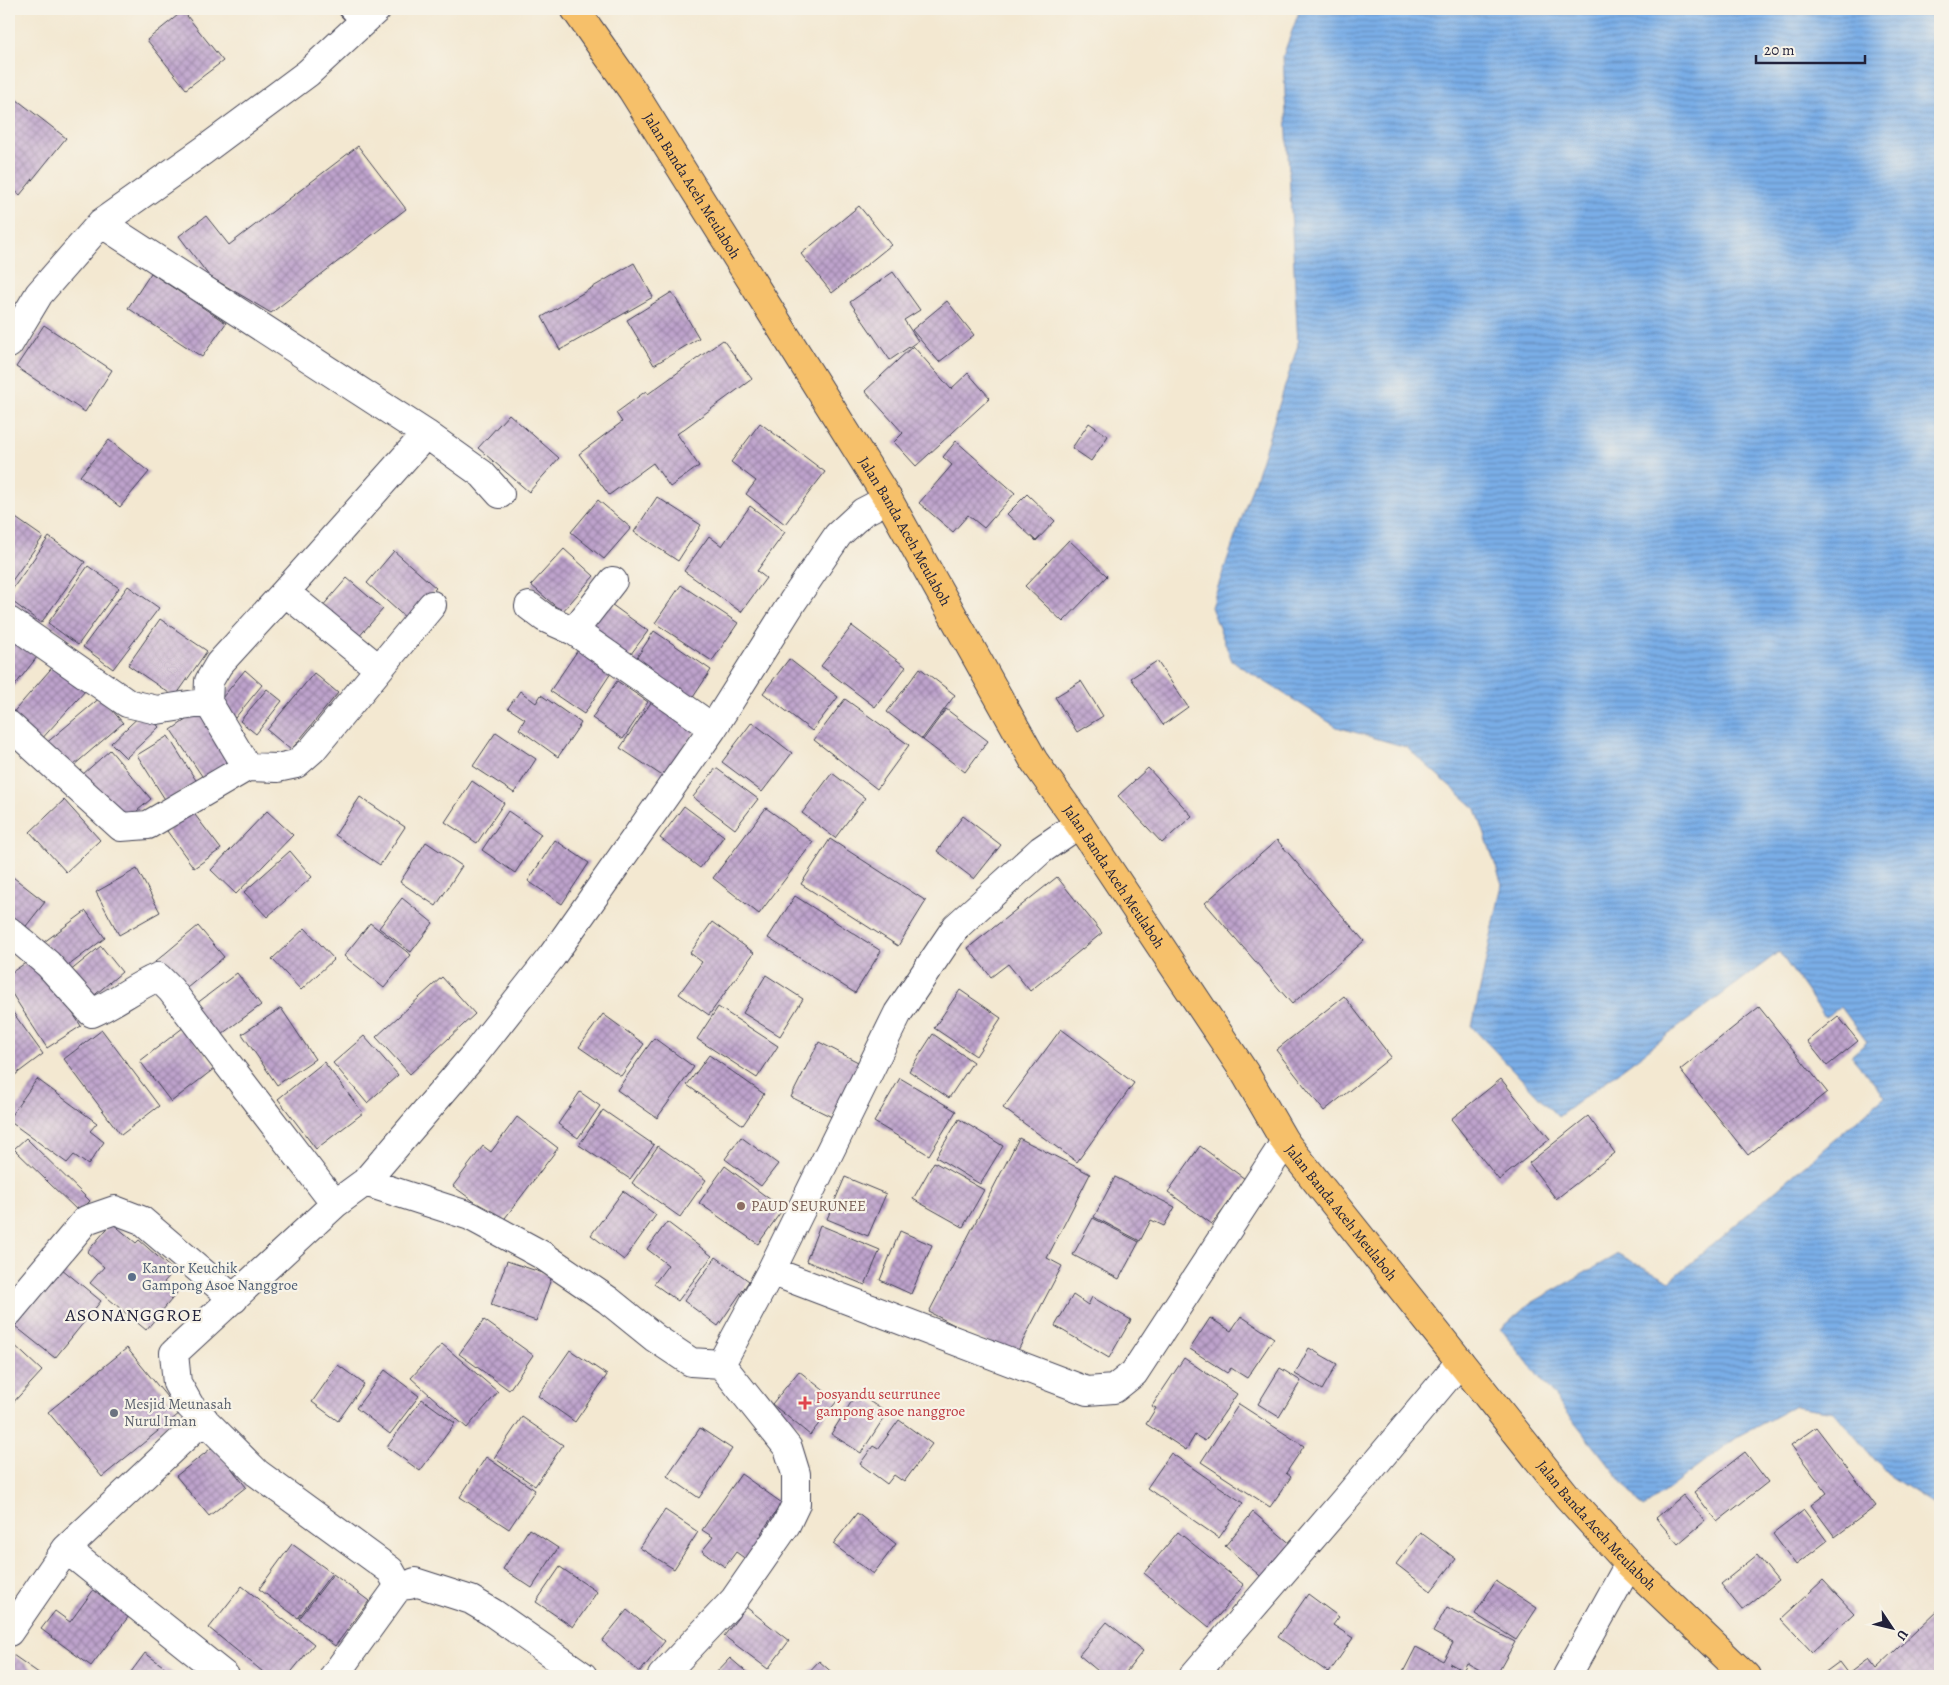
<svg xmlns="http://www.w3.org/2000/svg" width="1949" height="1685" viewBox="0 0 1949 1685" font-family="Alegreya,serif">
  <defs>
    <pattern id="water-rules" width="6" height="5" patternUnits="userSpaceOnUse" patternTransform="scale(1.25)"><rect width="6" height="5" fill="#7aaee7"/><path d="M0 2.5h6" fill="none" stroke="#648dbc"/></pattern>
    <pattern id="building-cross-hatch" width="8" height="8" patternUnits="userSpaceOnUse" patternTransform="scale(1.25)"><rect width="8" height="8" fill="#bea3cc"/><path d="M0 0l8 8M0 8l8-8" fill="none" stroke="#9a84a7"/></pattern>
  </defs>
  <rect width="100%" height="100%" fill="#f7f3e8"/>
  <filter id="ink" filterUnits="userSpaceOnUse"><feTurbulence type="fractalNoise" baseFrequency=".02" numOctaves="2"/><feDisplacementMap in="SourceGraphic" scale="10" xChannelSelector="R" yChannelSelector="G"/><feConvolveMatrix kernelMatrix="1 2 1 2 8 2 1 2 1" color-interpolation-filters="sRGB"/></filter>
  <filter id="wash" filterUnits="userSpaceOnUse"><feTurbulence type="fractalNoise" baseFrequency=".0096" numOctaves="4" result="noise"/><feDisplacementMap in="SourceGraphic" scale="20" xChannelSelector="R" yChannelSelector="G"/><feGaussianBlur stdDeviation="1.12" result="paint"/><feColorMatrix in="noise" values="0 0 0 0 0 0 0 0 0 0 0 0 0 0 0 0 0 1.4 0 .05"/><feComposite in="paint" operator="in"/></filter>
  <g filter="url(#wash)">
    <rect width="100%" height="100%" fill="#f3e8d1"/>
    <!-- water -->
    <path fill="url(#water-rules)" stroke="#4e6891" d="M 1300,9 L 1940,9 L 1940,1509 L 1887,1474 L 1834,1412 L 1795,1406 L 1739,1436 L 1643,1508 L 1501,1329 L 1528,1305 L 1618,1254 L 1670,1281 L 1885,1096 L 1851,1056 L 1867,1042 L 1841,1007 L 1825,1017 L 1779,952 L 1558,1117 L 1472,1027 L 1502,884 L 1476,809 L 1406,747 L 1337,727 L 1232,661 L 1211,607 L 1260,465 L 1298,345 L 1283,56 Z"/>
    <g id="blocks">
      <!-- building -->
      <path fill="url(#building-cross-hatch)" d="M 183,11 L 223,61 L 186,89 L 147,40 Z
        M 12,96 L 66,138 L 20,195 L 9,186 L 9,101 Z
        M 358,146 L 406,209 L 271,313 L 209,276 L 179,236 L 206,216 L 229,245 Z
        M 859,206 L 891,245 L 832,293 L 801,254 Z
        M 634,263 L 653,297 L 560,350 L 542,317 Z
        M 893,272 L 920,310 L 904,320 L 918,341 L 890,360 L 850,302 Z
        M 151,273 L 226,323 L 202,357 L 128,308 Z
        M 672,292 L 699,338 L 654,365 L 627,320 Z
        M 947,301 L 974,335 L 939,362 L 912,330 Z
        M 44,325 L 112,370 L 85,412 L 16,367 Z
        M 723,340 L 752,379 L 677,434 L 699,466 L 670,487 L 653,463 L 609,495 L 579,454 L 622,422 L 616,413 L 646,391 L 648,394 Z
        M 913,346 L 951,389 L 968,373 L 990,398 L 916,466 L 894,442 L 903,433 L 865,391 Z
        M 509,414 L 559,458 L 529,492 L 478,448 Z
        M 760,423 L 825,472 L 785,524 L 746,494 L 756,481 L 731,462 Z
        M 1089,423 L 1108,436 L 1091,461 L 1072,448 Z
        M 109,440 L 149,472 L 120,507 L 80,476 Z
        M 956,441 L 1015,493 L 984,528 L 968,515 L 953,532 L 919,503 L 952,465 L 943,457 Z
        M 1027,494 L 1055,521 L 1036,541 L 1007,514 Z
        M 657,497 L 701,525 L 678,561 L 634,532 Z
        M 598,500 L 631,528 L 604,559 L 571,532 Z
        M 750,506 L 785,532 L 757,571 L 766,578 L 741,612 L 684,571 L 709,536 L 722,546 Z
        M 10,514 L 43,537 L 9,585 L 9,516 Z
        M 49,537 L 85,562 L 41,623 L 9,599 L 9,594 Z
        M 1069,540 L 1107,576 L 1063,622 L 1025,586 Z
        M 564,549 L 594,576 L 562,612 L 531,585 Z
        M 394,551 L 436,588 L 408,620 L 367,583 Z
        M 88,566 L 119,588 L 78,645 L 48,623 Z
        M 347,578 L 383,609 L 357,639 L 321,608 Z
        M 681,585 L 738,623 L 712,661 L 655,623 Z
        M 128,586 L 159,608 L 113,669 L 83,647 Z
        M 604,599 L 648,631 L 625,662 L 581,631 Z
        M 160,619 L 207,651 L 175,697 L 128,665 Z
        M 852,626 L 906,667 L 875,707 L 821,666 Z
        M 654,631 L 711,670 L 688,705 L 630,668 Z
        M 9,635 L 37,657 L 9,693 Z
        M 580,647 L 613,670 L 584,714 L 550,691 Z
        M 789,659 L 838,697 L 812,731 L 763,693 Z
        M 1157,661 L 1188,707 L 1163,725 L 1131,678 Z
        M 56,663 L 86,690 L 39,742 L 10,716 Z
        M 920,668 L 955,695 L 922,739 L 887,712 Z
        M 245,670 L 262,685 L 235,718 L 217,704 Z
        M 314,673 L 338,693 L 291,750 L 267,730 Z
        M 617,681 L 648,702 L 623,739 L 592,718 Z
        M 1081,681 L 1103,716 L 1077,732 L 1055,697 Z
        M 267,689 L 282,701 L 256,734 L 240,721 Z
        M 520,691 L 536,703 L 541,695 L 581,723 L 558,757 L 519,729 L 525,719 L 508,708 Z
        M 101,697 L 123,723 L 66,772 L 44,745 Z
        M 845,699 L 909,745 L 877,789 L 814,740 Z
        M 652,701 L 695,731 L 664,777 L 620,748 Z
        M 202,709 L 235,758 L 204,779 L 171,730 Z
        M 946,709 L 988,741 L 965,772 L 923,740 Z
        M 145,711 L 159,727 L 126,758 L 111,743 Z
        M 752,722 L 792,753 L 762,792 L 722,762 Z
        M 496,732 L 536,759 L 514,793 L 473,766 Z
        M 168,736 L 197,782 L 166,801 L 137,755 Z
        M 110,750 L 151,799 L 123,823 L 82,775 Z
        M 716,768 L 758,799 L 735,829 L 693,797 Z
        M 1148,768 L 1192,816 L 1162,843 L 1118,796 Z
        M 832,773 L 865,798 L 835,838 L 802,813 Z
        M 472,781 L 504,803 L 477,843 L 445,822 Z
        M 360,797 L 405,827 L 380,865 L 335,835 Z
        M 64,800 L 100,840 L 66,872 L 30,832 Z
        M 684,806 L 724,836 L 700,868 L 660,838 Z
        M 766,808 L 813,842 L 759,914 L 713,878 Z
        M 192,811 L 221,849 L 194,868 L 167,831 Z
        M 267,811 L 293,835 L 236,894 L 211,870 Z
        M 508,811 L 541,834 L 515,873 L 482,850 Z
        M 963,816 L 1001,845 L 974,879 L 937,851 Z
        M 830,839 L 926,901 L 898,946 L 801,884 Z
        M 555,840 L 589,863 L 562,904 L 528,881 Z
        M 1277,840 L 1364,941 L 1292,1004 L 1205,903 Z
        M 426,842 L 462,866 L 436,906 L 400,882 Z
        M 290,851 L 312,877 L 267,917 L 244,892 Z
        M 137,869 L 160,912 L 119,935 L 96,892 Z
        M 9,874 L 45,902 L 19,935 L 9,927 Z
        M 1057,877 L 1102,933 L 1030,991 L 1008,964 L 991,977 L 968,948 Z
        M 795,896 L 881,951 L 855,993 L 768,938 Z
        M 402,898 L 433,923 L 411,952 L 379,928 Z
        M 86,911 L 105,938 L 64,969 L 44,942 Z
        M 712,922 L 754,953 L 709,1015 L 679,994 L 702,962 L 690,953 Z
        M 370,923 L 411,955 L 384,988 L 344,956 Z
        M 198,926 L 224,957 L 181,993 L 155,962 Z
        M 305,928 L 334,959 L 301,990 L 272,959 Z
        M 101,946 L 122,972 L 90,999 L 69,972 Z
        M 36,956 L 81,1026 L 47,1048 L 9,989 L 9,974 Z
        M 237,973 L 261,1005 L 215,1039 L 192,1007 Z
        M 766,975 L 803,999 L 780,1036 L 743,1013 Z
        M 442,977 L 475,1014 L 410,1074 L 376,1037 Z
        M 960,990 L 1001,1018 L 976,1056 L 934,1028 Z
        M 1344,996 L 1391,1057 L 1324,1111 L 1276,1050 Z
        M 9,1007 L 43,1054 L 15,1075 L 9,1066 Z
        M 718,1007 L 778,1046 L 757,1078 L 697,1039 Z
        M 1759,1007 L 1827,1092 L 1748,1155 L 1680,1070 Z
        M 281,1008 L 315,1059 L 277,1085 L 242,1034 Z
        M 603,1014 L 644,1044 L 621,1076 L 579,1047 Z
        M 1838,1016 L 1858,1041 L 1827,1066 L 1807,1041 Z
        M 184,1027 L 215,1068 L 171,1102 L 140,1061 Z
        M 1061,1029 L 1134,1083 L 1077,1162 L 1003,1108 Z
        M 102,1030 L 159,1106 L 121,1135 L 64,1059 Z
        M 933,1034 L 973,1062 L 949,1098 L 909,1071 Z
        M 364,1036 L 398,1075 L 367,1103 L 333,1063 Z
        M 654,1038 L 694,1067 L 657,1118 L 617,1090 Z
        M 819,1042 L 860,1063 L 832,1117 L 791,1097 Z
        M 709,1055 L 764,1094 L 743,1125 L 687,1085 Z
        M 324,1062 L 363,1113 L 316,1149 L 278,1099 Z
        M 900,1078 L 956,1111 L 929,1155 L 874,1122 Z
        M 37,1079 L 97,1123 L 90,1131 L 104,1142 L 88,1165 L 74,1155 L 67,1163 L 9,1121 L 9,1118 Z
        M 1501,1079 L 1550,1139 L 1499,1180 L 1451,1119 Z
        M 580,1092 L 600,1106 L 578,1138 L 558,1124 Z
        M 603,1110 L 654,1145 L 630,1179 L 579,1145 Z
        M 1588,1116 L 1615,1153 L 1556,1199 L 1529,1163 Z
        M 517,1117 L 558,1148 L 502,1222 L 453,1186 L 483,1146 L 491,1152 Z
        M 959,1119 L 1003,1146 L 980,1184 L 936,1157 Z
        M 741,1137 L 778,1164 L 761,1186 L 725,1159 Z
        M 26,1138 L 90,1201 L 79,1212 L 14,1149 Z
        M 1019,1138 L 1090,1174 L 1047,1258 L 1062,1266 L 1015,1356 L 929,1312 Z
        M 658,1146 L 706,1180 L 680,1217 L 632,1183 Z
        M 1200,1146 L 1245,1179 L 1212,1224 L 1168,1192 Z
        M 934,1162 L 984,1190 L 963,1227 L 913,1199 Z
        M 725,1166 L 783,1209 L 758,1244 L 699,1203 Z
        M 845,1177 L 886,1194 L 868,1236 L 827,1219 Z
        M 1115,1177 L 1175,1207 L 1164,1226 L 1151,1220 L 1140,1241 L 1094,1217 Z
        M 623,1191 L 656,1215 L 624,1260 L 591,1235 Z
        M 1093,1218 L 1139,1242 L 1119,1279 L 1073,1255 Z
        M 667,1222 L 712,1256 L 678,1301 L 654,1284 L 668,1265 L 647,1249 Z
        M 112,1223 L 136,1243 L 139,1240 L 174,1271 L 164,1282 L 177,1293 L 146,1330 L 90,1283 L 104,1267 L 87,1252 Z
        M 820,1225 L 880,1250 L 865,1285 L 806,1261 Z
        M 900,1231 L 932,1245 L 911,1294 L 880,1280 Z
        M 716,1257 L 749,1281 L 718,1326 L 684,1301 Z
        M 507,1261 L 552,1276 L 536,1321 L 491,1305 Z
        M 56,1264 L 101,1301 L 55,1358 L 10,1322 Z
        M 1073,1295 L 1088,1305 L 1092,1297 L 1131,1320 L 1109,1358 L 1055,1326 Z
        M 1241,1316 L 1274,1338 L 1247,1378 L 1231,1368 L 1227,1373 L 1190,1349 L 1210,1318 L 1231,1331 Z
        M 484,1320 L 533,1355 L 509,1390 L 459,1354 Z
        M 9,1340 L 42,1371 L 9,1407 Z
        M 442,1344 L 498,1392 L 467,1428 L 411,1378 Z
        M 127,1348 L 180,1413 L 102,1477 L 48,1412 Z
        M 1309,1348 L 1337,1364 L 1322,1390 L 1295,1374 Z
        M 570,1350 L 607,1375 L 575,1422 L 538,1396 Z
        M 1184,1358 L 1237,1394 L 1205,1441 L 1195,1435 L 1186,1450 L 1146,1424 L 1156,1408 L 1152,1406 Z
        M 338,1365 L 364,1384 L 338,1421 L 312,1402 Z
        M 1280,1368 L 1301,1381 L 1279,1417 L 1258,1404 Z
        M 385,1370 L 419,1396 L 390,1434 L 356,1408 Z
        M 799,1371 L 837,1401 L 810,1435 L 772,1404 Z
        M 857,1393 L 887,1413 L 861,1453 L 831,1434 Z
        M 422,1399 L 455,1423 L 420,1471 L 387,1447 Z
        M 1239,1404 L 1304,1446 L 1286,1473 L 1291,1477 L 1270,1507 L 1201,1462 Z
        M 522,1417 L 563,1445 L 535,1486 L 494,1458 Z
        M 899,1420 L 932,1444 L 904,1482 L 894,1475 L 887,1484 L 860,1464 L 873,1446 L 878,1449 Z
        M 1816,1427 L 1876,1506 L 1835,1537 L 1811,1505 L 1827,1493 L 1791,1445 Z
        M 700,1428 L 732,1449 L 699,1498 L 667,1476 Z
        M 214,1446 L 246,1487 L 209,1516 L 176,1476 Z
        M 1745,1452 L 1768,1482 L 1717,1522 L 1694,1492 Z
        M 1171,1453 L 1243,1503 L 1219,1538 L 1147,1488 Z
        M 486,1457 L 535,1490 L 509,1529 L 460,1497 Z
        M 741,1474 L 782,1503 L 761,1533 L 772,1541 L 754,1565 L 736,1552 L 725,1567 L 702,1551 L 713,1537 L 702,1530 Z
        M 1683,1495 L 1705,1521 L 1678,1544 L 1656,1518 Z
        M 665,1510 L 698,1532 L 674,1569 L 640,1548 Z
        M 1804,1510 L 1827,1541 L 1796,1565 L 1773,1534 Z
        M 1253,1512 L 1293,1546 L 1265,1580 L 1225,1546 Z
        M 857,1513 L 896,1544 L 873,1574 L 833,1544 Z
        M 529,1529 L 558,1548 L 532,1588 L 503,1569 Z
        M 1178,1532 L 1244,1585 L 1209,1627 L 1144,1573 Z
        M 1420,1532 L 1456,1559 L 1431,1591 L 1396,1564 Z
        M 292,1544 L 332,1573 L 298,1618 L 259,1589 Z
        M 1757,1555 L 1778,1581 L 1742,1610 L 1721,1584 Z
        M 560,1567 L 597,1592 L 573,1627 L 536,1602 Z
        M 333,1574 L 369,1601 L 335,1646 L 299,1619 Z
        M 1823,1580 L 1854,1613 L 1812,1652 L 1781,1619 Z
        M 100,1581 L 135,1608 L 91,1666 L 41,1629 L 55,1611 L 70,1622 Z
        M 1496,1581 L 1537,1608 L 1516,1640 L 1475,1614 Z
        M 242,1586 L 314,1644 L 288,1676 L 268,1676 L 209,1628 Z
        M 1308,1594 L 1339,1617 L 1333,1625 L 1353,1638 L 1329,1673 L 1278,1637 Z
        M 746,1607 L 789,1641 L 768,1669 L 724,1636 Z
        M 1447,1607 L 1515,1642 L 1496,1676 L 1491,1676 L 1467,1663 L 1463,1671 L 1449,1663 L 1472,1676 L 1401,1676 L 1416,1647 L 1443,1661 L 1453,1643 L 1433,1632 Z
        M 1939,1609 L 1940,1676 L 1820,1676 L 1839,1662 L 1848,1674 L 1868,1659 L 1876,1669 Z
        M 627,1610 L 665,1641 L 640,1672 L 602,1641 Z
        M 1107,1622 L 1143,1651 L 1123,1676 L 1104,1676 L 1079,1655 Z
        M 145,1653 L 177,1676 L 128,1676 Z
        M 13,1655 L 43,1676 L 9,1676 L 9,1661 Z
        M 730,1658 L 751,1676 L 713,1676 Z
        M 819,1661 L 836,1676 L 805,1676 Z"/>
    </g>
  </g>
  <g filter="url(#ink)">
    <use href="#blocks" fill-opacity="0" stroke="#414052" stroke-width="1"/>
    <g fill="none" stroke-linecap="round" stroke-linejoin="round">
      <!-- lane casing -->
      <g stroke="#414052" stroke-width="19">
        <path id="lane" d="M 347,9 L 361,24"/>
      </g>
      <!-- street casing -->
      <g stroke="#414052" stroke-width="30">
        <path id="street" d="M 101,223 L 426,434 L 482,474 L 500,494
          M 9,344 L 39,294 L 101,223 L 203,151 L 308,73 L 377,9
          M 285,592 L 378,668
          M 529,606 L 545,618 L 574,631 L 713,728
          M 9,621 L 127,703 L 157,710 L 208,702
          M 574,631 L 613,581
          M 9,725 L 121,827 L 148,825 L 247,767 L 277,768 L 296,764 L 312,750 L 432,605
          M 247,767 L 208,702 L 209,681 L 219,664 L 285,592 L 426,434
          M 9,931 L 48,964 L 92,1013 C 115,1003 134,987 158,977 L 171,990 L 335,1204
          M 365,1182 L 470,1216 L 542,1255 L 608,1300 L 655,1338 L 691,1362 L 721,1364 L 771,1271 L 898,1013 L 956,927 L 1041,850 L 1079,824
          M 771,1271 L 1087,1391 L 1114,1389 L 1134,1373 L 1285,1142
          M 9,1312 L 86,1220 L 115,1210 L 141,1220 L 234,1299
          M 66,1549 L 204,1419
          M 399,1586 L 409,1585 L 415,1582 L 471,1600 L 493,1613 L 583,1676
          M 9,1632 L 66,1549 L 225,1676
          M 1194,1675 L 1349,1495 L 1460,1362
          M 334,1676 L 399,1586 L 390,1570 L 257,1473 L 190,1406 L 177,1383 L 174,1353 L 335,1204 L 365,1182 L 474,1055 L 552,956 L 713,728 L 793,601 L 838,535 L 863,512 L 888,499
          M 662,1676 L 734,1600 L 786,1525 L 796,1504 L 796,1474 L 788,1448 L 721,1364
          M 1567,1676 L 1629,1564"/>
      </g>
      <!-- highway casing -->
      <g stroke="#414052" stroke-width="30">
        <g id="highway">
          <path id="s1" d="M 575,9 L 632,90 L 888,499 L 1034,761 L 1079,824 L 1245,1073 L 1285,1142 L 1567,1496 L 1629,1564 L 1746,1676"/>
        </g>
      </g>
      <!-- lane -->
      <use href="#lane" stroke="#fff" stroke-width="16"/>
      <!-- street -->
      <use href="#street" stroke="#fff" stroke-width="28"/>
      <!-- highway -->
      <use href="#highway" stroke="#f6c06b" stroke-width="28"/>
    </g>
  </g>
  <!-- markers -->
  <circle fill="#8d6e63" stroke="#f7f3e8" stroke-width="2" cx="741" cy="1206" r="5"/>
  <circle fill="#5c6f8a" stroke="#f7f3e8" stroke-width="2" cx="132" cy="1277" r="5"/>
  <path fill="#e0444e" stroke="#f7f3e8" stroke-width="2" d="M802.5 1395.5h5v5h5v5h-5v5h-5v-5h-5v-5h5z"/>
  <circle fill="#6b7280" stroke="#f7f3e8" stroke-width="2" cx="114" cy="1413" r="5"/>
  <g text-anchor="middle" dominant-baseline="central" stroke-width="4.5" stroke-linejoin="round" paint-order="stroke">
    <!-- street labels -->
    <g font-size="15" fill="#22223b" stroke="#f7f3e8">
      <text stroke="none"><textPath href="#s1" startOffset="212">Jalan Banda Aceh Meulaboh</textPath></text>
      <text stroke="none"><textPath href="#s1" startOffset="618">Jalan Banda Aceh Meulaboh</textPath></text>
      <text stroke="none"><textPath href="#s1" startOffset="1022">Jalan Banda Aceh Meulaboh</textPath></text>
      <text stroke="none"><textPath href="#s1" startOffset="1428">Jalan Banda Aceh Meulaboh</textPath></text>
      <text stroke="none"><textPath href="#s1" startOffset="1832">Jalan Banda Aceh Meulaboh</textPath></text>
    </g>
    <!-- education labels -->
    <g font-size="15" fill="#785e54" stroke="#f7f3e8" text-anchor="start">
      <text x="751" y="1206">PAUD SEURUNEE</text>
    </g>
    <!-- service labels -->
    <g font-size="15" fill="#4e5e75" stroke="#f7f3e8" text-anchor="start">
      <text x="142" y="1268">Kantor Keuchik<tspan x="142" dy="17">Gampong Asoe Nanggroe</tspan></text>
    </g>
    <!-- health labels -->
    <g font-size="15" fill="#be3a42" stroke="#f7f3e8" text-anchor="start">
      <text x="816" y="1394">posyandu seurrunee<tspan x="816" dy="17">gampong asoe nanggroe</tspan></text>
    </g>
    <!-- worship labels -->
    <g font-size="15" fill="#5b616d" stroke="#f7f3e8" text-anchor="start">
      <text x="124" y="1404">Mesjid Meunasah<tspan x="124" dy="17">Nurul Iman</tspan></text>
    </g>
    <!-- quarter labels -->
    <g font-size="18" letter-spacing="1" fill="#22223b" stroke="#f7f3e8">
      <text x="134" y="1315">ASONANGGROE</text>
    </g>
  </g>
  <!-- margin -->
  <rect width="1949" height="1685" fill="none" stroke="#f7f3e8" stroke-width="30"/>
  <!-- north arrow -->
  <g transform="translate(1892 1628) rotate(125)" stroke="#f7f3e8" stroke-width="4" paint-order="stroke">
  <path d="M0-4L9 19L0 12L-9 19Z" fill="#22223b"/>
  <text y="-8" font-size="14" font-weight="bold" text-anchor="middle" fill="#22223b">U</text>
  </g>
  <!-- scale -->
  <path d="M1756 55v8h109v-8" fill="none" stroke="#22223b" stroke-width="2.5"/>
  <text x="1764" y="55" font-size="15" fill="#22223b" stroke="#f7f3e8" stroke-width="4" paint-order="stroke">20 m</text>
</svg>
